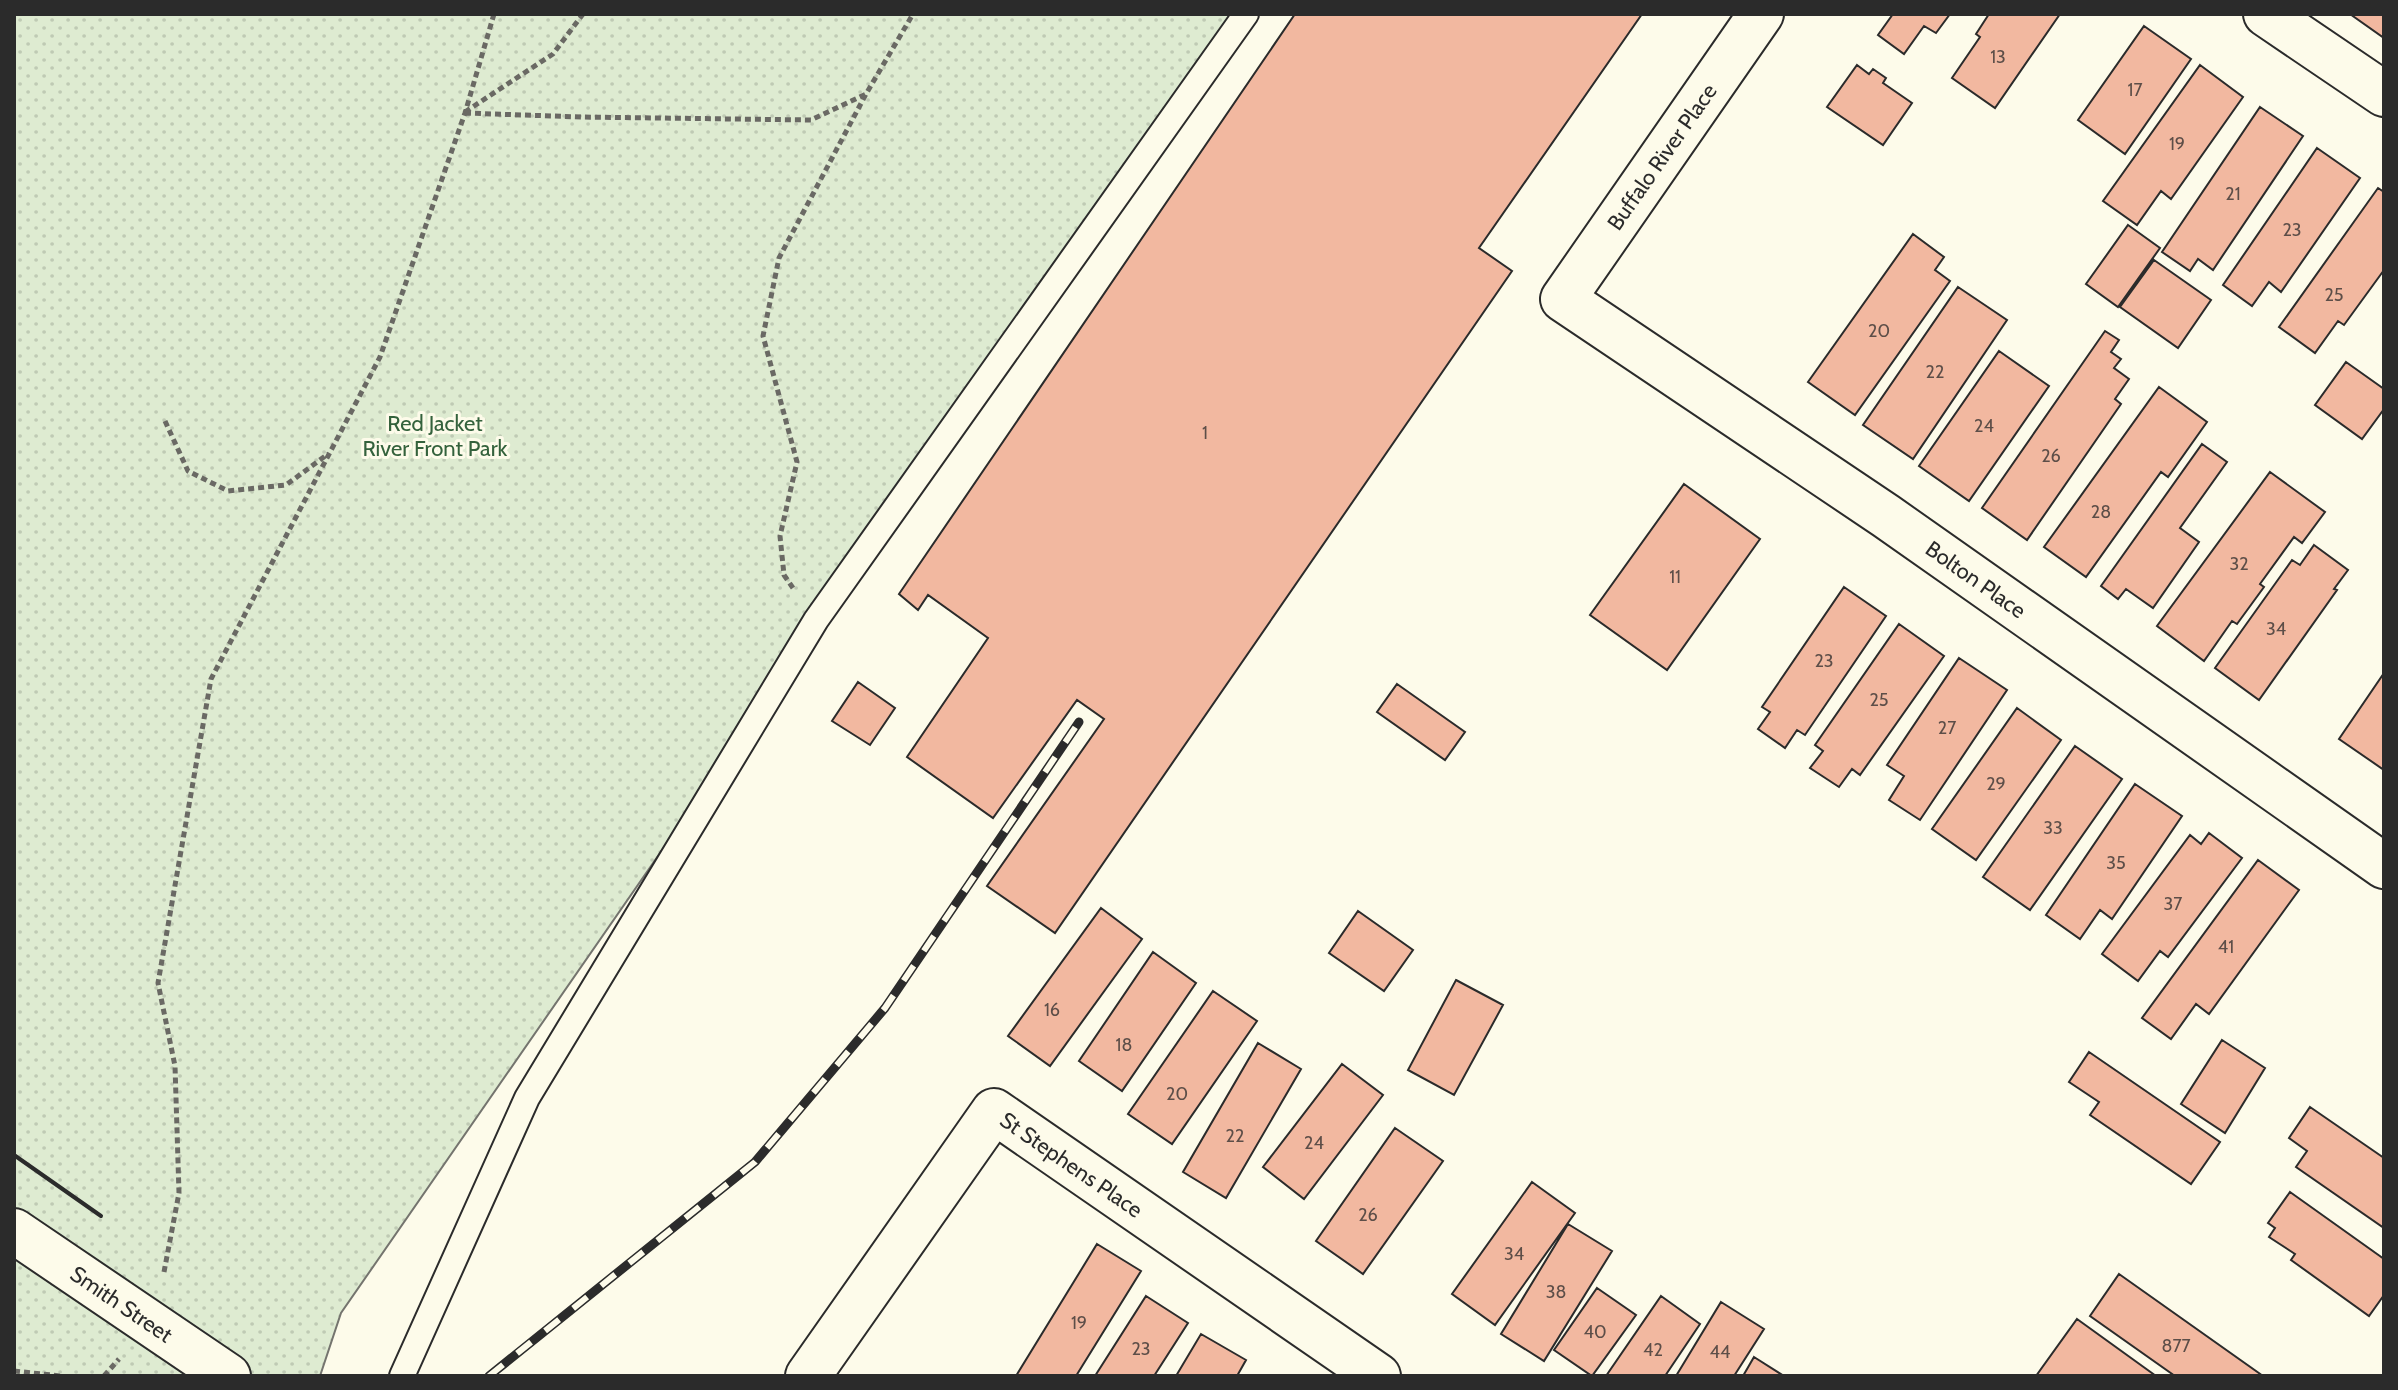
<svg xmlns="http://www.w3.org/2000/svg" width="2398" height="1390" viewBox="0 0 2398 1390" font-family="Cabin,sans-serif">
  <defs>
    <pattern id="park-dots" width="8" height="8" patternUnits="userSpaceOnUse" patternTransform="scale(2)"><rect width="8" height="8" fill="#deebd1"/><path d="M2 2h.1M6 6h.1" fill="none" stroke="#bfcab4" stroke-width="1.8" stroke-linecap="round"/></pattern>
  </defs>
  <rect width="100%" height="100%" fill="#fdfbea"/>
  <!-- park -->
  <path fill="url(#park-dots)" stroke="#74746e" stroke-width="2" d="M 14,14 L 1242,14 L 341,1313 L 320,1376 L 14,1376 Z"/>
  <!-- building -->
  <path fill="#f2b8a0" stroke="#2b2b2b" stroke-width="2" d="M 1295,14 L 1642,14 L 1479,248 L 1512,271 L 1055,933 L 987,886 L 1104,719 L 1077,700 L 993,818 L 907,757 L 988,638 L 928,595 L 918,610 L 899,594 Z
    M 1893,14 L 1950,14 L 1936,33 L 1924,26 L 1904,54 L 1878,35 Z
    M 1989,14 L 2060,14 L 1995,108 L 1952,78 L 1980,37 L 1976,34 Z
    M 2350,14 L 2384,14 L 2384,38 Z
    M 2144,26 L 2191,59 L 2125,154 L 2078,120 Z
    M 1857,65 L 1869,74 L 1873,69 L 1886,78 L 1883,83 L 1912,103 L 1883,145 L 1827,107 Z
    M 2200,65 L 2243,97 L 2171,199 L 2161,191 L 2137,225 L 2103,201 Z
    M 2260,107 L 2303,136 L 2213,270 L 2198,259 L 2190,271 L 2162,252 Z
    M 2317,148 L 2360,178 L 2281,292 L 2269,282 L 2252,306 L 2223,285 Z
    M 2378,188 L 2384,192 L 2384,270 L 2344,325 L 2338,321 L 2315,353 L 2279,327 Z
    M 2128,225 L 2160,248 L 2118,307 L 2086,284 Z
    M 1913,234 L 1944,257 L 1935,270 L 1950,281 L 1855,415 L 1808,382 Z
    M 2154,260 L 2211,300 L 2178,348 L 2120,307 Z
    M 1958,287 L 2007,320 L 1913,459 L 1863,425 Z
    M 2105,331 L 2119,340 L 2111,352 L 2121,359 L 2114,368 L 2129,379 L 2115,399 L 2121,404 L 2027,540 L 1982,508 Z
    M 1999,351 L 2049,386 L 1969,501 L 1919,466 Z
    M 2346,362 L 2384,389 L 2384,409 L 2362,439 L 2315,405 Z
    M 2159,387 L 2207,422 L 2168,477 L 2161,472 L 2086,577 L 2044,547 Z
    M 2202,444 L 2227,462 L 2180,528 L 2199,542 L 2153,608 L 2126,589 L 2118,599 L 2101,586 Z
    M 2270,472 L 2325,512 L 2302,543 L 2294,537 L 2260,584 L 2264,587 L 2237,624 L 2232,621 L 2204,661 L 2157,626 Z
    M 1684,484 L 1760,539 L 1667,670 L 1590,615 Z
    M 2314,545 L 2348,570 L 2334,589 L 2337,590 L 2259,700 L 2215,668 L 2292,560 L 2300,565 Z
    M 1844,587 L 1886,616 L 1805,735 L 1797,730 L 1785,748 L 1758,729 L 1770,712 L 1762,707 Z
    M 1899,624 L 1944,656 L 1860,775 L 1852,769 L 1839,787 L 1810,768 L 1823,751 L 1815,745 Z
    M 1959,658 L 2007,690 L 1920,820 L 1889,800 L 1904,776 L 1887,765 Z
    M 2384,673 L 2384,770 L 2339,739 Z
    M 858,682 L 895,708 L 870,745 L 832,721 Z
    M 1397,684 L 1465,732 L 1445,760 L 1377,712 Z
    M 2017,708 L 2061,740 L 1976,860 L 1932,829 Z
    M 2075,746 L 2122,779 L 2030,910 L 1983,877 Z
    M 2135,784 L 2182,816 L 2112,919 L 2100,910 L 2080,939 L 2046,915 Z
    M 2209,833 L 2242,858 L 2168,957 L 2160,951 L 2138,981 L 2102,954 L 2190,835 L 2201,844 Z
    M 2258,860 L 2299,890 L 2209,1014 L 2196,1004 L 2171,1039 L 2142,1018 Z
    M 1101,908 L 1142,939 L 1050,1066 L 1008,1036 Z
    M 1358,911 L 1413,950 L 1384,991 L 1329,953 Z
    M 1153,952 L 1196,983 L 1122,1091 L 1079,1061 Z
    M 1456,980 L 1503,1005 L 1454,1095 L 1408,1070 Z
    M 1213,991 L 1257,1021 L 1172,1144 L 1128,1114 Z
    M 2222,1040 L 2265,1068 L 2225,1133 L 2181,1104 Z
    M 1258,1043 L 1301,1069 L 1226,1198 L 1183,1172 Z
    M 2089,1052 L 2220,1142 L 2191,1184 L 2090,1115 L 2099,1102 L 2069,1082 Z
    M 1342,1064 L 1383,1095 L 1304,1199 L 1263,1167 Z
    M 2310,1107 L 2384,1158 L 2384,1228 L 2296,1167 L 2307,1151 L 2289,1138 Z
    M 1395,1128 L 1443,1161 L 1363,1274 L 1316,1241 Z
    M 1532,1182 L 1575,1213 L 1495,1325 L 1452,1294 Z
    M 2290,1192 L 2384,1259 L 2384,1295 L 2369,1316 L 2291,1260 L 2295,1254 L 2269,1237 L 2275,1228 L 2268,1223 Z
    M 1568,1224 L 1612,1251 L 1544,1361 L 1501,1334 Z
    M 1097,1244 L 1141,1271 L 1076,1376 L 1016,1376 Z
    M 2119,1274 L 2263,1376 L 2175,1376 L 2090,1316 Z
    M 1597,1288 L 1636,1315 L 1592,1376 L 1554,1350 Z
    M 1146,1296 L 1188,1323 L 1154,1376 L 1095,1376 Z
    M 1661,1296 L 1700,1324 L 1665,1376 L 1606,1376 Z
    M 1721,1302 L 1764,1329 L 1734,1376 L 1676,1376 Z
    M 2077,1319 L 2156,1376 L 2036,1376 Z
    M 1201,1334 L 1246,1360 L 1237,1376 L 1176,1376 Z
    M 1754,1357 L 1784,1376 L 1743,1376 Z"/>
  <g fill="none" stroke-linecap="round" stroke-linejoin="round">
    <!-- lane casing -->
    <g stroke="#2b2b2b" stroke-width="28">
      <path id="lane" d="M 402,1376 L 527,1098 L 816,620 L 1246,14"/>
    </g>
    <!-- street casing -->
    <g stroke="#2b2b2b" stroke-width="48">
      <g id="street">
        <path id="s1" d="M 1761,14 L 1563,299 L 1886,516 L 2384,866"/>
        <path d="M 2266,14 L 2384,94"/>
        <path id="s2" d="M 14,1231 L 228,1376"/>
        <path id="s3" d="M 808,1376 L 994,1111 L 1378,1376"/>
      </g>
    </g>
    <!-- path -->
    <path stroke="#6a6964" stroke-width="5" stroke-dasharray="6 4" stroke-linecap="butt" d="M 465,112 L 553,54 L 583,14
      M 465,113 L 581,117 L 811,120 L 866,94
      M 165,421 L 188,471 L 228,491 L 286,485 L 328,454
      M 793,588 L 784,575 L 780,536 L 797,462 L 763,336 L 779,258 L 866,94 L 913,14
      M 164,1272 L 179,1193 L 175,1066 L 158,983 L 211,679 L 380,357 L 465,113 L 494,14
      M 14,1371 L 61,1376
      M 104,1376 L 119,1359"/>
    <!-- lane -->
    <use href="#lane" stroke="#fdfbea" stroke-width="24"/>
    <!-- street -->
    <use href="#street" stroke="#fdfbea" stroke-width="44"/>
    <!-- rail casing -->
    <g stroke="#2b2b2b" stroke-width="9">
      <path id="rail" d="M 489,1376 L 755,1162 L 885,1008 L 1079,722"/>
    </g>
    <!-- rail -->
    <use href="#rail" stroke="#fdfbea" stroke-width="6" stroke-dasharray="18" stroke-linecap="butt"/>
    <!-- wall -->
    <path stroke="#2b2b2b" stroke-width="4" d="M 14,1155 L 101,1216"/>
  </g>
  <g text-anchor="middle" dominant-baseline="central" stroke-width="6" stroke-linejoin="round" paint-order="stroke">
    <!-- number labels -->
    <g font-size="18" fill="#5d4e48">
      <text x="1998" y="57">13</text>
      <text x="2135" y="90">17</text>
      <text x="2177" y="144">19</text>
      <text x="2233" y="194">21</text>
      <text x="2292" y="230">23</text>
      <text x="2334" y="295">25</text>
      <text x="1879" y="331">20</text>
      <text x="1935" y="372">22</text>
      <text x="1984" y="426">24</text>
      <text x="1205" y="433">1</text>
      <text x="2051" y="456">26</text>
      <text x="2101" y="512">28</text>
      <text x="2239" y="564">32</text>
      <text x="1675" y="577">11</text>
      <text x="2276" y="629">34</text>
      <text x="1824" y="661">23</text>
      <text x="1879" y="700">25</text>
      <text x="1947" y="728">27</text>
      <text x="1996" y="784">29</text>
      <text x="2053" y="828">33</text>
      <text x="2116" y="863">35</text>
      <text x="2173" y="904">37</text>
      <text x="2226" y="947">41</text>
      <text x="1052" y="1010">16</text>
      <text x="1124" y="1045">18</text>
      <text x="1177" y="1094">20</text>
      <text x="1235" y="1136">22</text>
      <text x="1314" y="1143">24</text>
      <text x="1368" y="1215">26</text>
      <text x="1514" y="1254">34</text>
      <text x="1556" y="1292">38</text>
      <text x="1079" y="1323">19</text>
      <text x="1595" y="1332">40</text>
      <text x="2176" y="1346">877</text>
      <text x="1141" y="1349">23</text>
      <text x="1653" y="1350">42</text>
      <text x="1720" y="1352">44</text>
    </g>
    <!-- street labels -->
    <g font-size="22" fill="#2b2b2b" stroke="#fdfbea">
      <text transform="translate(1662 157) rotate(-55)">Buffalo River Place</text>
      <text stroke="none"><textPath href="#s1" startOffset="846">Bolton Place</textPath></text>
      <text stroke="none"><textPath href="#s3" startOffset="418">St Stephens Place</textPath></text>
      <text stroke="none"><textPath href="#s2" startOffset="130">Smith Street</textPath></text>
    </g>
    <!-- park labels -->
    <g font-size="22" fill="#34623c" stroke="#fdfbea">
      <text x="435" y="423">Red Jacket<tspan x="435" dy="25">River Front Park</tspan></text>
    </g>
  </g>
  <!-- border -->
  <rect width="2398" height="1390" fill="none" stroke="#2b2b2b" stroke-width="32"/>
</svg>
